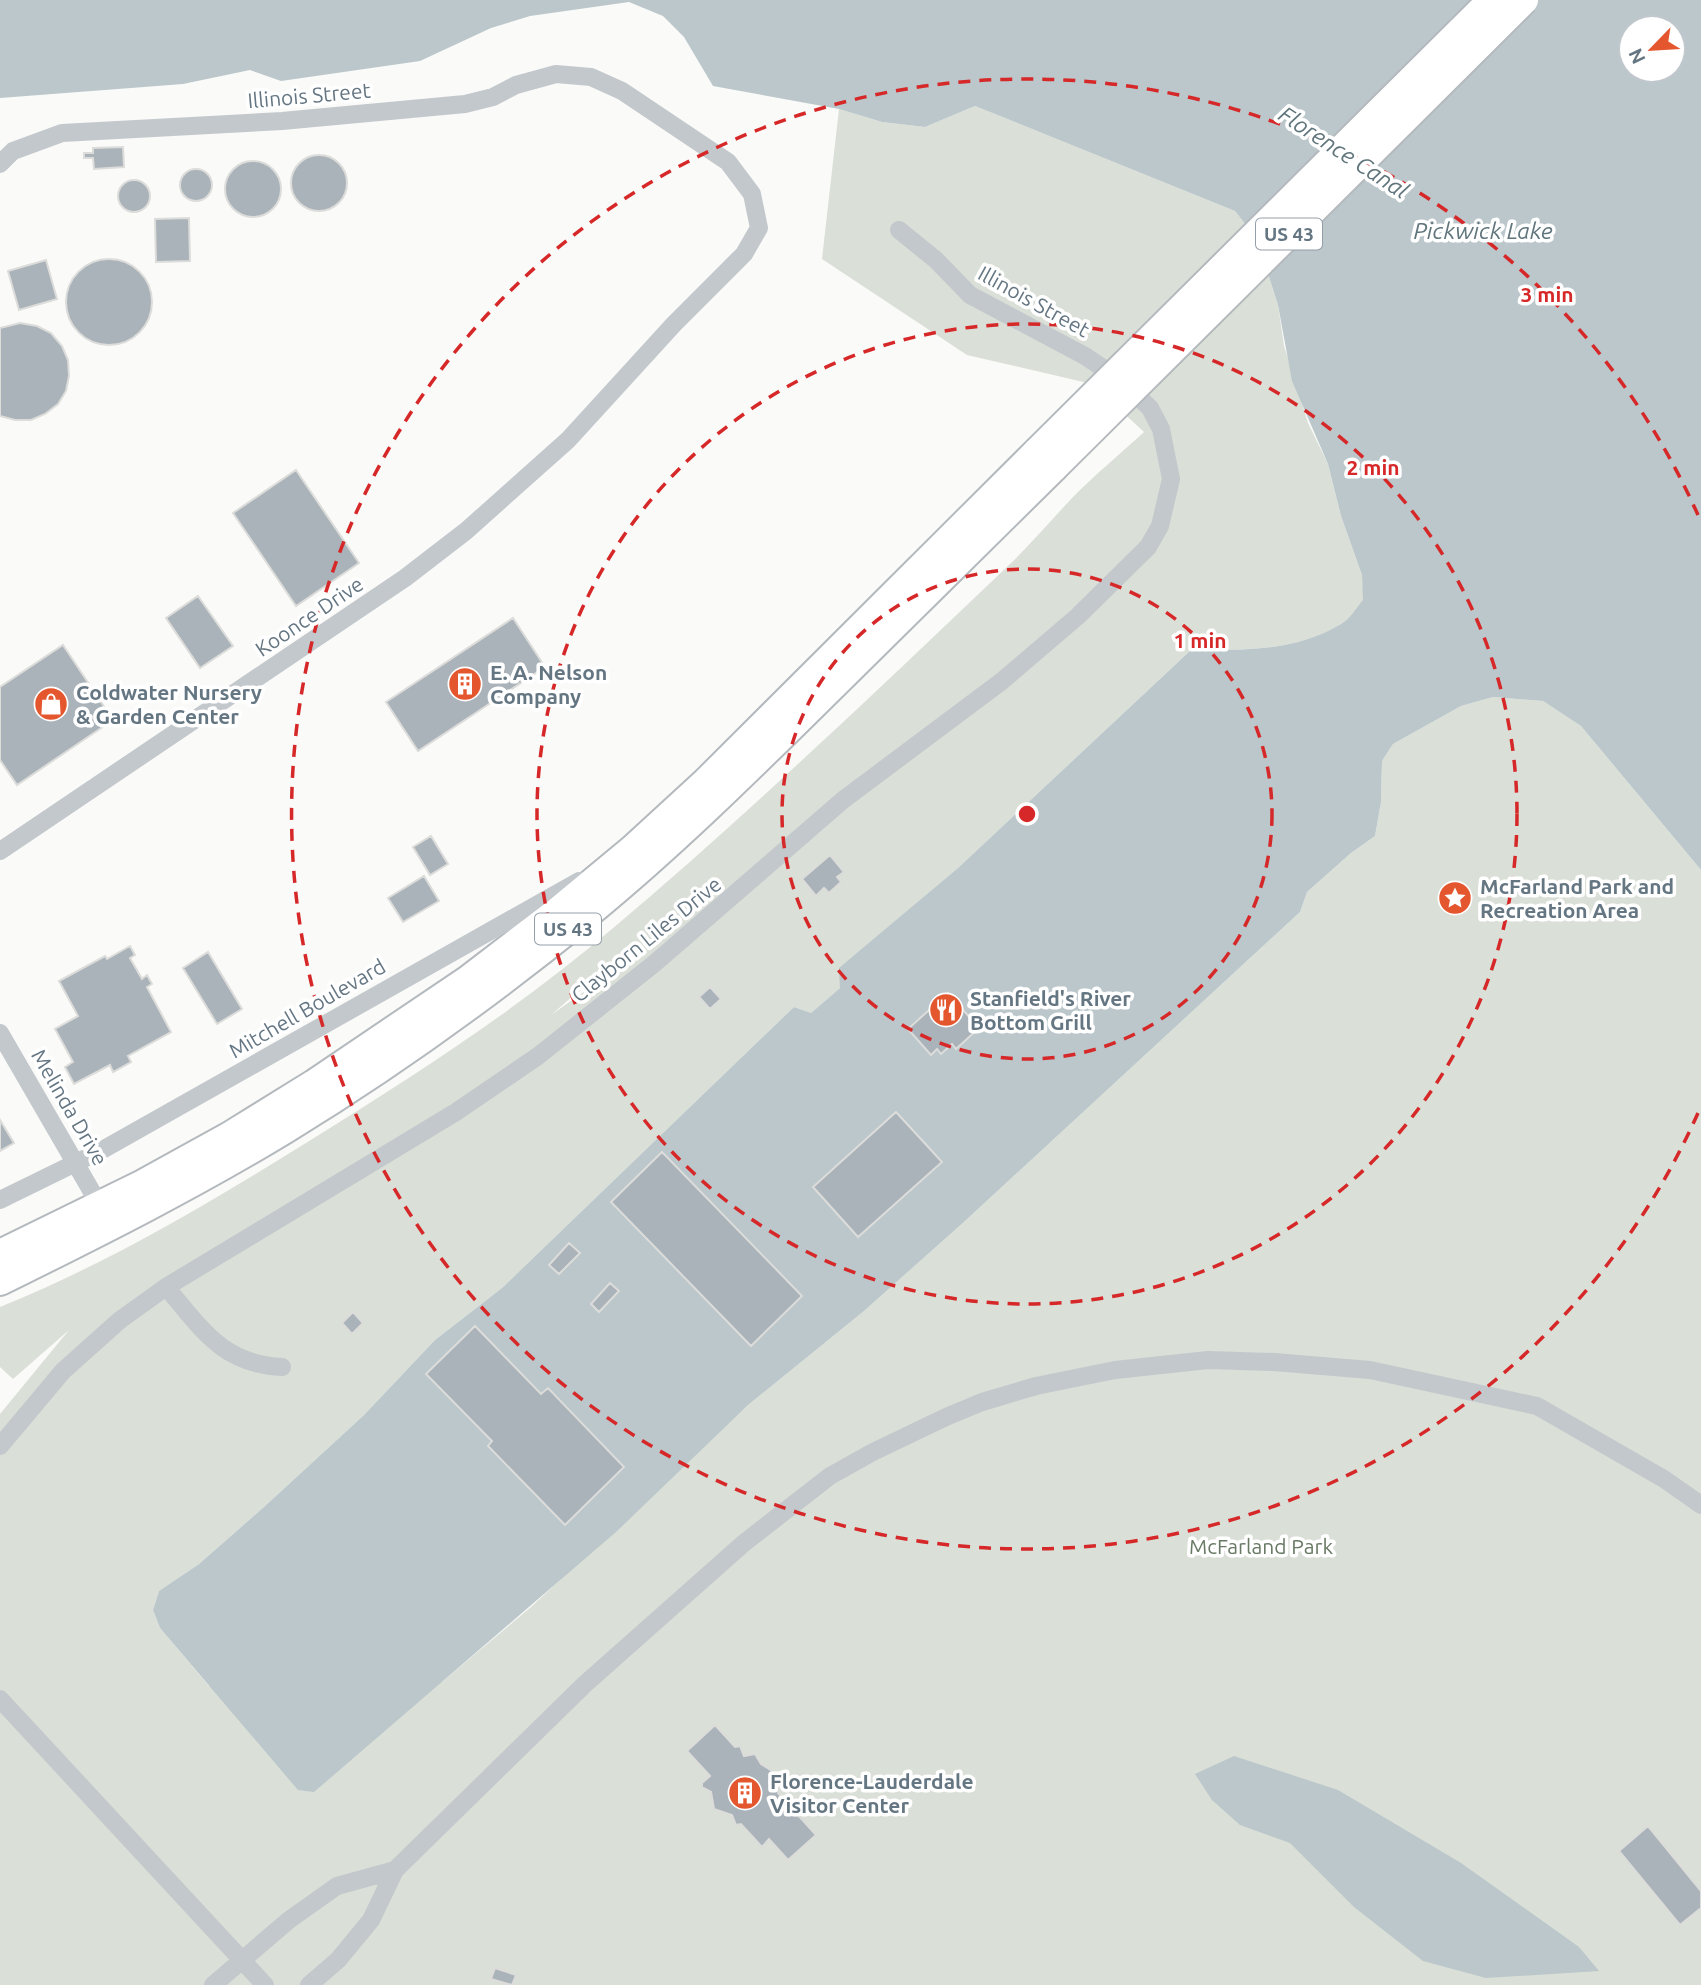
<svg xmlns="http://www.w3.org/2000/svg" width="1701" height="1985" viewBox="0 0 1701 1985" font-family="Ubuntu,sans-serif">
  <rect width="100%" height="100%" fill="#fafaf8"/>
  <!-- green -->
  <path fill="#dadfd7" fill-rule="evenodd" d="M 975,106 L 1235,211 L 1257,239 L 1278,305 L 1284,346 L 1308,423 L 1328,464 L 1341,516 L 1362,575 L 1364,600 C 1357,607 1350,619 1341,624 C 1296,652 1242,650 1191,650 L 958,868 L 840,968 L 840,988 L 811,1013 L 794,1007 L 502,1288 L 435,1340 L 364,1415 L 264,1507 L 199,1564 L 159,1591 L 153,1610 L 160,1628 L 209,1686 L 443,1681 L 531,1607 L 748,1405 L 864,1311 L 965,1221 L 1300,912 L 1307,892 L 1351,853 L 1375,836 L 1381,802 L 1382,761 L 1393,744 L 1461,706 L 1493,697 L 1543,701 L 1581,726 L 1701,870 L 1701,1985 L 0,1985 L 0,1414 L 69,1330 L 13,1379 L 0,1367 L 0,1307 C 111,1262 213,1201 314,1138 C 417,1074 519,1008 612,929 C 749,813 879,689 1009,565 C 1032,543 1052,519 1074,496 C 1096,474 1121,453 1144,432 L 1092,384 L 967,355 L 822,259 L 839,109 L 882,122 L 925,127 ZM 646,944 L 632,958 L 551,1015 L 574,995 Z"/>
  <!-- water -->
  <path fill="#bbc7cb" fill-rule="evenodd" d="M 0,0 L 1701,0 L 1701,870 L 1581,726 L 1543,701 L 1493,697 L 1461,706 L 1393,744 L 1382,761 L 1381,802 L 1375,836 L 1351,853 L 1307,892 L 1300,912 L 965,1221 L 864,1311 L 748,1405 L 616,1532 L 314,1792 L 298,1790 L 160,1628 L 153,1610 L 159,1591 L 199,1564 L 264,1507 L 364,1415 L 435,1340 L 502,1288 L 794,1007 L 811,1013 L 840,988 L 839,968 L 958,868 L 1191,650 C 1243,650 1295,652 1341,624 C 1350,619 1357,607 1363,600 L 1362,575 L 1341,516 L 1328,464 L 1292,381 L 1278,305 L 1257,239 L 1235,211 L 975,106 L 925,127 L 882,122 L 839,109 L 713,86 L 684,37 L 663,16 L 629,2 L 530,16 L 491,28 L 420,61 L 281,81 L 250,70 L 183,84 L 0,98 ZM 1631,28 L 1673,28 L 1673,70 L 1631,70 Z
    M 1234,1756 L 1338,1790 L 1461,1863 L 1579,1947 L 1599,1971 L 1486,1978 L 1423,1961 L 1354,1907 L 1290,1843 L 1240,1825 L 1212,1800 L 1195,1774 Z"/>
  <!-- building -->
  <path fill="#aab3b9" stroke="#dcdcda" stroke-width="2" d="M 123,147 L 124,167 L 94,169 L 93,158 L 84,158 L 84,153 L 93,153 L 93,148 Z
    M291 183a28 28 0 1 1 56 0a28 28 0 1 1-56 0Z
    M225 189a28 28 0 1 1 56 0a28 28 0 1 1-56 0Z
    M180 185a16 16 0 1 1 32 0a16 16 0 1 1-32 0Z
    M118 196a16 16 0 1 1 32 0a16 16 0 1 1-32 0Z
    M 189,218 L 190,261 L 156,262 L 155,219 Z
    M66 302a43 43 0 1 1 86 0a43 43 0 1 1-86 0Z
    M 46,260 L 57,299 L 19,310 L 8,271 Z
    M 20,323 L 37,326 L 51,333 L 62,346 L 68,360 L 69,376 L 66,391 L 58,404 L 45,414 L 31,420 L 15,420 L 0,416 L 0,328 Z
    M 296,470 L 359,563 L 296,606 L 233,513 Z
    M 198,596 L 233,646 L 200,668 L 166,618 Z
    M 513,618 L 545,667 L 418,751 L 386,702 Z
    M 63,645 L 113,720 L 17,785 L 0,760 L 0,687 Z
    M 431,836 L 448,864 L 430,875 L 413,847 Z
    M 830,855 L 844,872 L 837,877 L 841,882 L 829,893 L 824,888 L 816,896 L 802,879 Z
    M 424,876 L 439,901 L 403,922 L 388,898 Z
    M 130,946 L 135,955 L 130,958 L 142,979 L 147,975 L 152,984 L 147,987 L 171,1032 L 128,1056 L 131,1062 L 113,1072 L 110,1065 L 74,1084 L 65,1067 L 73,1062 L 55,1029 L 78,1016 L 59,981 L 105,956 L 107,959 Z
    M 208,952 L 242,1009 L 217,1024 L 183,968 Z
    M 710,987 L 721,999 L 710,1009 L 699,997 Z
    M 948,993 L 979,1028 L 956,1049 L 952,1044 L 941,1054 L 937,1049 L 931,1055 L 908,1029 Z
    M 896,1112 L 942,1162 L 858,1237 L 813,1187 Z
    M 0,1120 L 14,1143 L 0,1151 Z
    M 662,1152 L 802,1296 L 751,1346 L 611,1202 Z
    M 569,1243 L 580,1253 L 559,1274 L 549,1265 Z
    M 610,1283 L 619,1291 L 599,1312 L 591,1304 Z
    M 353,1312 L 363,1323 L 352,1334 L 342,1323 Z
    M 475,1326 L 541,1394 L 548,1388 L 624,1467 L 565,1525 L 488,1446 L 492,1441 L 426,1374 Z
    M 715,1725 L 735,1747 L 740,1746 L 744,1756 L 755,1754 L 761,1764 L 772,1771 L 769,1783 L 779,1789 L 778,1793 L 816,1835 L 788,1860 L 769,1839 L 762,1847 L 741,1824 L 736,1825 L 732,1815 L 714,1809 L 711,1792 L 702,1787 L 702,1783 L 710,1776 L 687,1751 Z
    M 1648,1826 L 1701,1891 L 1701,1908 L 1680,1925 L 1619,1851 Z
    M 495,1968 L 516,1975 L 512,1985 L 491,1979 Z"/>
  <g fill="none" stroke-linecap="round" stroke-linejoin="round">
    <!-- trunk casing -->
    <g stroke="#b4b9bd" stroke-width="32">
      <path id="trunk" d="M 0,1254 L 143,1184 L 230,1136 L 314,1084 L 468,980 L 557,912 L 633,849 L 706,782 L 1038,451
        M 0,1281 C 97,1233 193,1185 285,1129 C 390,1065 491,992 587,914 C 669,847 744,773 819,699 C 897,622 976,544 1054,467"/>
    </g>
    <!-- minor -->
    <path stroke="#c3c8cc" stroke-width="18" d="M 0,164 L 13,151 L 62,133 L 282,121 L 465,104 L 493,97 L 516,85 L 556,74 L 591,77 L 622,91 L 728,162 L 752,194 L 759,228 L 744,254 L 674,324 L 568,440 L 466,531 L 405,578 L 0,851
      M 0,1033 L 99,1204
      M 0,1200 L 104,1149 L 579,881
      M 166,1287 C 202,1329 222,1364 282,1367
      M 0,1446 L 63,1371 L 120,1320 L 166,1287 L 456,1112 L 538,1056 L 655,963 L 843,800 L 1002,681 L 1078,616 L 1148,547 L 1160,526 L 1171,479 L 1161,429 L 1150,408 L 1119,379 L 1085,356 L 970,295 L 936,260 L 899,230
      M 0,1699 L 265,1985
      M 213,1985 L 289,1920 L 337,1886 L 395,1870
      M 309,1985 L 338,1960 L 371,1920 L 395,1870 L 585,1684 L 744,1543 L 830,1476 L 873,1452 L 946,1417 L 982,1402 L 1036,1386 L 1115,1370 L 1208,1360 L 1274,1362 L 1370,1370 L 1537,1406 L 1664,1479 L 1701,1505"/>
    <!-- trunk -->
    <use href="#trunk" stroke="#fff" stroke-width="28"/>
    <!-- trunk-bridge casing -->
    <g stroke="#b4b9bd" stroke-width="32" stroke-linecap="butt">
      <path id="trunk-bridge" d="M 1038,451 L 1492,0
        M 1054,467 L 1524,0"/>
    </g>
    <!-- trunk-bridge -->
    <use href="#trunk-bridge" stroke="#fff" stroke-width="28"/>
  </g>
  <!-- distance rings -->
  <g fill="none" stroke="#d62828" stroke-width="3.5" stroke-dasharray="12 9">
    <circle cx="1027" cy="814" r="245"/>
    <circle cx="1027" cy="814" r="490"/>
    <path d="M1698 1113A735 735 0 1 1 1698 515"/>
  </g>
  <!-- icons -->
  <defs>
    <g id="building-disc" transform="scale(1.75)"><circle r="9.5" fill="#e4572e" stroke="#fff"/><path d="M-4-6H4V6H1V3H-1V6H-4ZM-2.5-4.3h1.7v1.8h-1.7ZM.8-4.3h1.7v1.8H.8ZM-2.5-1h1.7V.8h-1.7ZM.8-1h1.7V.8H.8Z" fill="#fff"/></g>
    <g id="shop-disc" transform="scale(1.75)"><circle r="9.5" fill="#e4572e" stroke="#fff"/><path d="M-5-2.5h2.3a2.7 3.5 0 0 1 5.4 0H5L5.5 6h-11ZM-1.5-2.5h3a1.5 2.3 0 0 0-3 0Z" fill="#fff"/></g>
    <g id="sight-disc" transform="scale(1.75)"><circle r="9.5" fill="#e4572e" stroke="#fff"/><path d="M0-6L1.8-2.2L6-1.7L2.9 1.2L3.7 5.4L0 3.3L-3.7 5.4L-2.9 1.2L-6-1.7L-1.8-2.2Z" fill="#fff"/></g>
    <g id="restaurant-disc" transform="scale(1.75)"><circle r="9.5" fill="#e4572e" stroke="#fff"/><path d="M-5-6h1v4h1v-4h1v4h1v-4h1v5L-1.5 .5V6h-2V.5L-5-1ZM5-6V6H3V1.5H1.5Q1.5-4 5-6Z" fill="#fff"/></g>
  </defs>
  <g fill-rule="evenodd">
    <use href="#building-disc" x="465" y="684"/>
    <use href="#shop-disc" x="51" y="704"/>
    <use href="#sight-disc" x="1455" y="898"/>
    <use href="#restaurant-disc" x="946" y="1010"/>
    <use href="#building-disc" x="745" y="1793"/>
  </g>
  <g text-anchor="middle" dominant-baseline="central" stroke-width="7" stroke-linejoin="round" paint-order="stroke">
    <!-- shield labels -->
    <g fill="#fff" stroke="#939fa8" stroke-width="2">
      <rect x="1256" y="218.5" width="66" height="31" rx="5"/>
      <rect x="535" y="913.5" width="66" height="31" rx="5"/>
    </g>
    <g font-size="19" font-weight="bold" fill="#657683">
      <text x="1289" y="234">US 43</text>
      <text x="568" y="929">US 43</text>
    </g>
    <!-- street labels -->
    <g font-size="21" fill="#657683" stroke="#fff">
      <text transform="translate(309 95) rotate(-5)">Illinois Street</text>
      <text transform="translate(1034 301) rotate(29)">Illinois Street</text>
      <text transform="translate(309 616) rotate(-34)">Koonce Drive</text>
      <text transform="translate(646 939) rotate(-39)">Clayborn Liles Drive</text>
      <text transform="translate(307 1008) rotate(-30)">Mitchell Boulevard</text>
      <text transform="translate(70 1107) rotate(60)">Melinda Drive</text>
    </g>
    <!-- poi labels -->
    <g font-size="21" font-weight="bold" fill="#657683" stroke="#fff" text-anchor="start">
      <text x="490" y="672">E. A. Nelson<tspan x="490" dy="24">Company</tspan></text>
      <text x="76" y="692">Coldwater Nursery<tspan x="76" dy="24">&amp; Garden Center</tspan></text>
      <text x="1480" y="886">McFarland Park and<tspan x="1480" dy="24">Recreation Area</tspan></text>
      <text x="970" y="998">Stanfield's River<tspan x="970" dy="24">Bottom Grill</tspan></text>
      <text x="770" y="1781">Florence-Lauderdale<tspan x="770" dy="24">Visitor Center</tspan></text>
    </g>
    <!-- park labels -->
    <g font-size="21" fill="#687a64" stroke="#fff">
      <text x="1261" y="1546">McFarland Park</text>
    </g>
    <!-- water labels -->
    <g font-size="23" font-style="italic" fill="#60757c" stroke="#fff">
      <text transform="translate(1344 152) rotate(33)">Florence Canal</text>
      <text x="1483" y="230">Pickwick Lake</text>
    </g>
  </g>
  <circle cx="1027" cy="814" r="10" fill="#d62828" stroke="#fff" stroke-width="3.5"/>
  <g font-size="21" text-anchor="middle" font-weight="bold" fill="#d62828" stroke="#fff" stroke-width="7" stroke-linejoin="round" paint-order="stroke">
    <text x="1547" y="302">3 min</text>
    <text x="1373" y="475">2 min</text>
    <text x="1200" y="648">1 min</text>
  </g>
  <!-- north arrow -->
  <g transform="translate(1652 49) rotate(245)"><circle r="33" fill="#ffffff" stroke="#c1c8cd" stroke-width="2"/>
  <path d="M0-5L12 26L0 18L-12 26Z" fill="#e4572e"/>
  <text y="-10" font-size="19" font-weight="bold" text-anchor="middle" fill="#657683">N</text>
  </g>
</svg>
